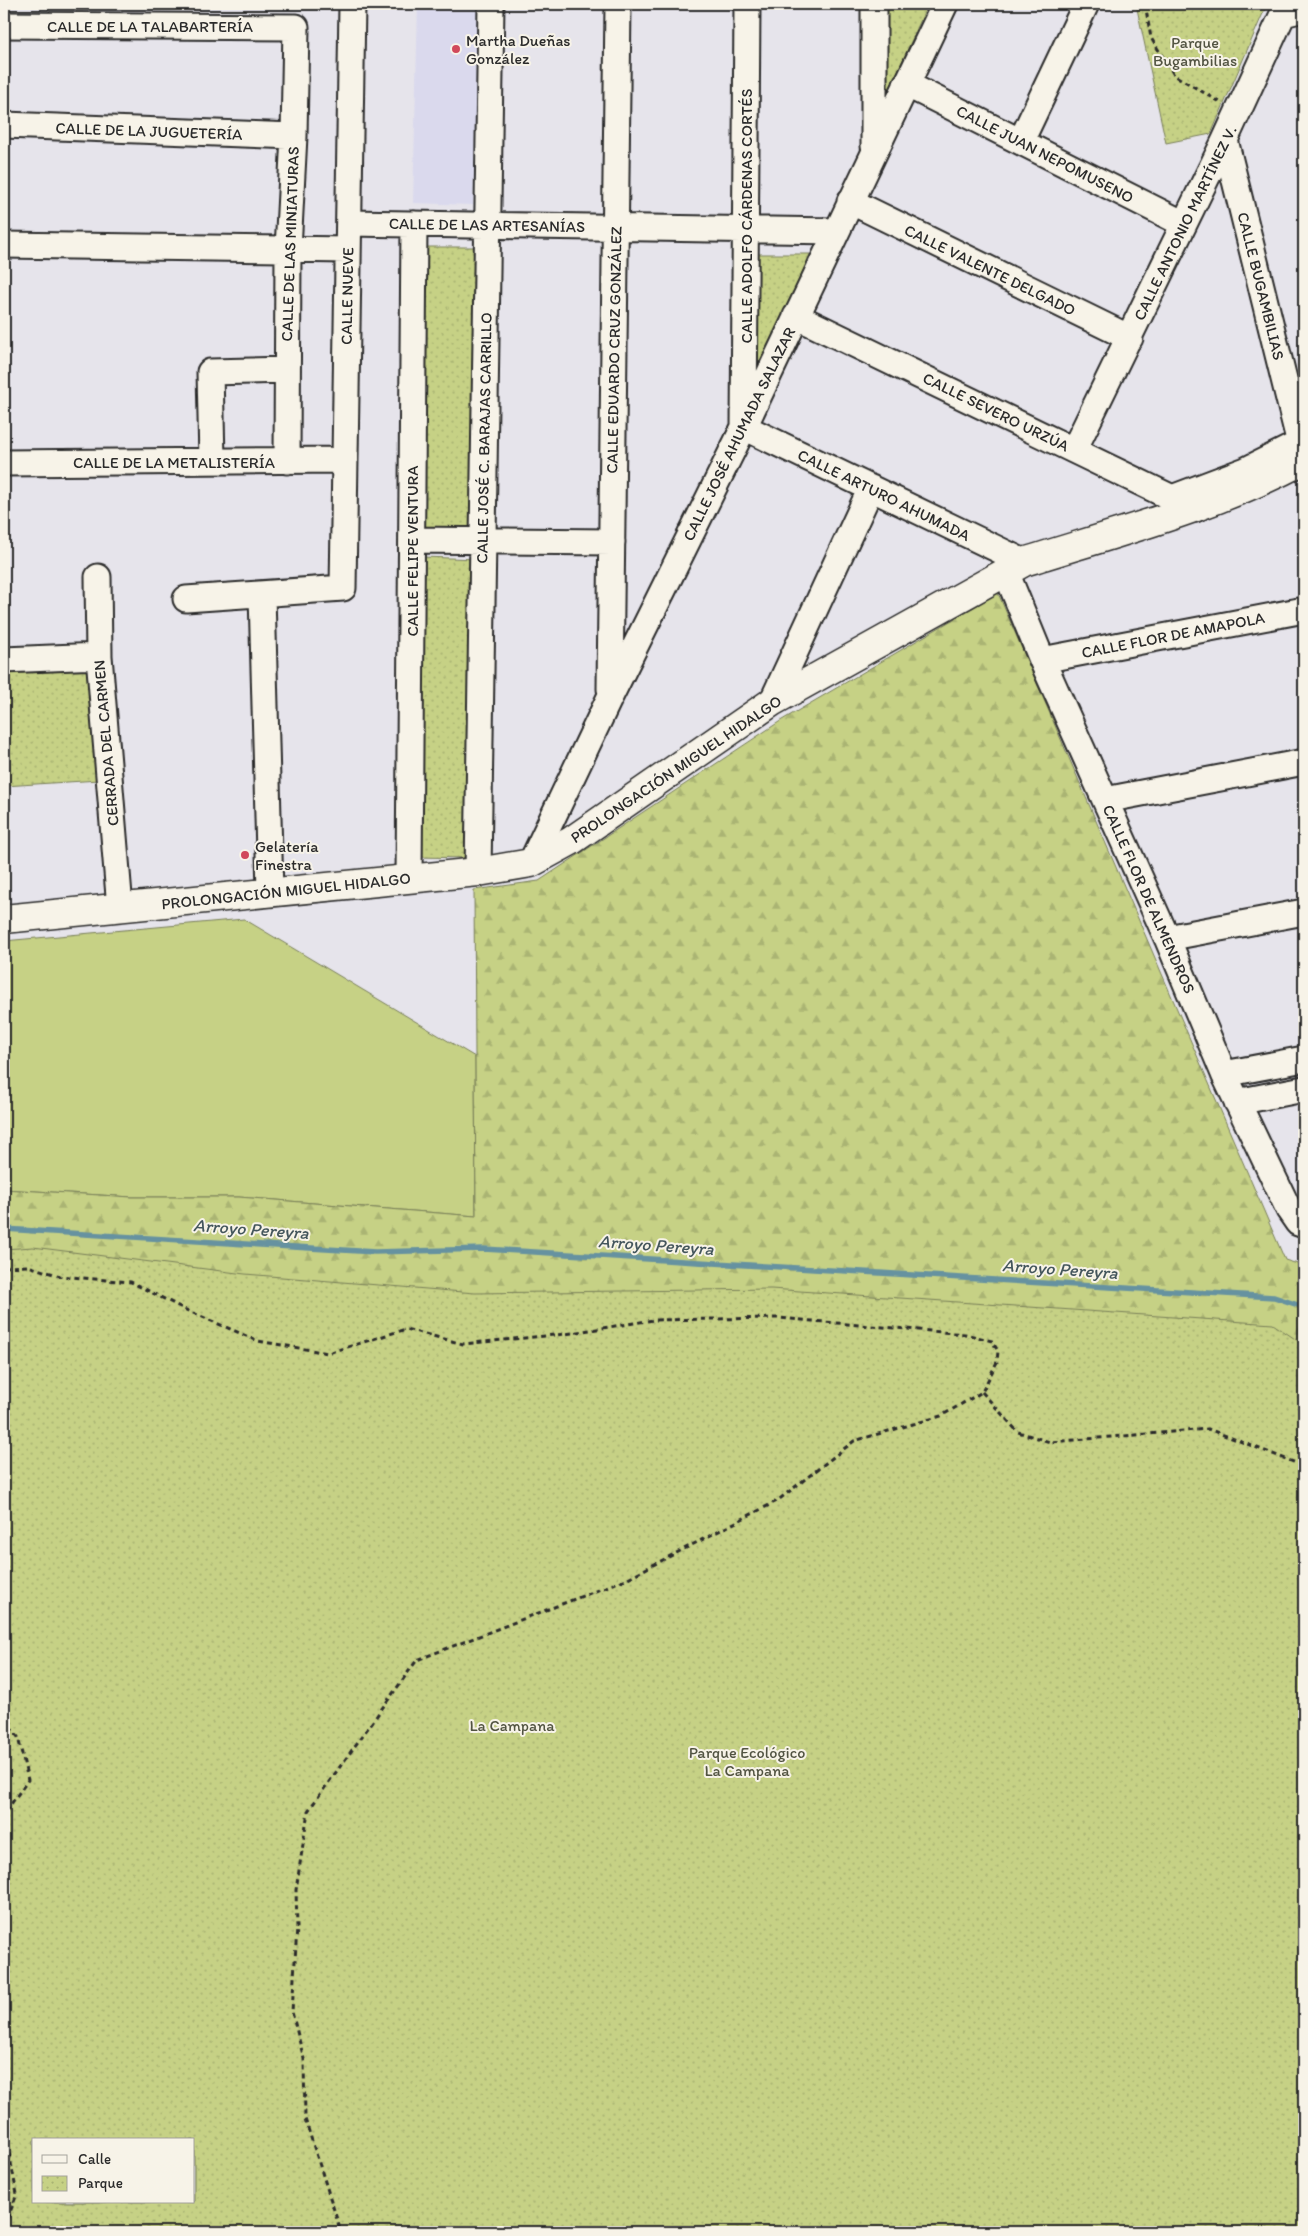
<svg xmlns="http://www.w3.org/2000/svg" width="1308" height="2236" viewBox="0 0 1308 2236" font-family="Itim,sans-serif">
  <defs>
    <pattern id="forest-firs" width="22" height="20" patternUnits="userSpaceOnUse" patternTransform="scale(1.25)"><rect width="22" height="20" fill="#c6d185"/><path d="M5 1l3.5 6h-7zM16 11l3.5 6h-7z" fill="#aab473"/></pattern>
    <pattern id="park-dots" width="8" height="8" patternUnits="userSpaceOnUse" patternTransform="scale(1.25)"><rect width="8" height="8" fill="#c6d185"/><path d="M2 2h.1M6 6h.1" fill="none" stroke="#aab473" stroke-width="1.8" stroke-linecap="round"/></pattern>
  </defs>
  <rect width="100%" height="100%" fill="#e6e4eb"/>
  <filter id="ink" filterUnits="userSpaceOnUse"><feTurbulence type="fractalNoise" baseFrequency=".02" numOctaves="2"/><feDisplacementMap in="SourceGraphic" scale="10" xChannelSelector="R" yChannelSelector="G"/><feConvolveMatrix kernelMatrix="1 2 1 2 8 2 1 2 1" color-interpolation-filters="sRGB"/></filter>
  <g filter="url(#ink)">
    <!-- built -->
    <path fill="#dad9ed" d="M 418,4 L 478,4 L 473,205 L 413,203 Z"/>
    <!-- grass -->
    <path fill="#c6d185" stroke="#787e58" d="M 244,919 L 475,1057 L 476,1216 L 239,1197 L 132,1197 L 4,1189 L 4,941 Z"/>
    <!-- forest -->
    <path fill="url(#forest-firs)" stroke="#787e58" fill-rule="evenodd" d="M 998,593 L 1285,1260 L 1304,1266 L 1304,2232 L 4,2232 L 4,1189 L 132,1197 L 239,1197 L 476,1216 L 474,890 L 539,881 L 782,720 ZM 34,2140 L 194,2140 L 194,2202 L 34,2202 Z"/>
    <!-- park -->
    <path fill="url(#park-dots)" stroke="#787e58" fill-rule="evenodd" d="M 883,4 L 928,4 L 882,106 Z
      M 1136,4 L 1267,4 L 1211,134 L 1166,143 Z
      M 421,247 L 474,247 L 474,530 L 422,530 Z
      M 757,254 L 810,254 L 753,393 Z
      M 423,557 L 476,559 L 470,858 L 417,857 Z
      M 91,666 L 99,780 L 4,786 L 4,671 Z
      M 33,1247 L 245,1274 L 475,1293 L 771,1289 L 1273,1324 L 1304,1345 L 1304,2232 L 4,2232 L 4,1249 ZM 34,2140 L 194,2140 L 194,2202 L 34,2202 Z"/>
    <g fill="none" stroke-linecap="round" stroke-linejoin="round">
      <!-- stream -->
      <path stroke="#6692a0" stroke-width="5.5" d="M 4,1229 L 375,1252 L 484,1249 L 1274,1297 L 1304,1307"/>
      <!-- minor casing -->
      <g stroke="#2b2b2b" stroke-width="29">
        <path id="minor" d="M 747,4 L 744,427 L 1024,562
          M 4,25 L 296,27 L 294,136 L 288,249 L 287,461
          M 906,84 L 1184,224
          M 4,125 L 294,136
          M 1225,140 L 1304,460
          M 1021,141 L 1086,4
          M 874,146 L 874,4
          M 850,201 L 1130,338
          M 349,223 L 836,231
          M 4,245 L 348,250
          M 796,316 L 1195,509
          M 1074,450 L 1225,140 L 1283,14 L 1304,9
          M 212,460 L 210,372 L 286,370
          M 4,463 L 344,460
          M 1172,498 L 1246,470 L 1304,441
          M 412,540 L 612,542
          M 1006,572 L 1042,660 L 1167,938 L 1224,1074 L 1289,1210 L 1298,1223 L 1304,1225
          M 98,577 L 99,656 L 120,908
          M 262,595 L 270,891
          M 186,599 L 343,588 L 352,4
          M 4,660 L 99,656
          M 1042,660 L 1304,610
          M 610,689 L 618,4
          M 772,702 L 871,488
          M 1105,800 L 1304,762
          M 531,863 L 610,697 L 744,427 L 945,4
          M 478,872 L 491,4
          M 409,878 L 414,224
          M 1167,938 L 1304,912
          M 1224,1074 L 1304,1059
          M 1237,1102 L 1304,1089"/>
      </g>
      <!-- major casing -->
      <g stroke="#2b2b2b" stroke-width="31">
        <path id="major" d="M 4,919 L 478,872 L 531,863 L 571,841 L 772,702 L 1024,562 C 1119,532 1216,507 1304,460"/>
      </g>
      <!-- path -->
      <path stroke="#2b2b2b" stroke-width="3" stroke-dasharray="5 4" stroke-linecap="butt" d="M 1145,4 L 1151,38 L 1174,75 L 1220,102
        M 4,1267 L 28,1266 L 60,1276 L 131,1282 L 184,1309 L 258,1341 L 328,1353 L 406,1329 L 463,1344 L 565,1334 L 653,1320 L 778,1318 L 965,1334 L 992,1341 L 998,1351 L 997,1362 L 982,1392 L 941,1416 L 854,1441 L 777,1501 L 624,1580 L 417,1660 L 308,1811 L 296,1890 L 297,1927 L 292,2012 L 304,2059 L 305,2119 L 341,2232
        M 982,1392 L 1018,1432 L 1050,1442 L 1208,1429 L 1304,1466
        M 4,1720 L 18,1737 L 28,1780 L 4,1814
        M 4,2127 L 17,2194 L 4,2228"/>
      <!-- minor -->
      <use href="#minor" stroke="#f7f3e8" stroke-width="25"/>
      <!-- major -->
      <use href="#major" stroke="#f7f3e8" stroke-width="28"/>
    </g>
  </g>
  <!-- markers -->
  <g fill="#d1495b" stroke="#f7f3e8" stroke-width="2">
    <circle cx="456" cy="49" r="5"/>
    <circle cx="245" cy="855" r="5"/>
  </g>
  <g text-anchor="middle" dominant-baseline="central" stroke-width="4" stroke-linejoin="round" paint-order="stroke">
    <!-- street labels -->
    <g font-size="16" fill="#2b2b2b" stroke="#f7f3e8">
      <text x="150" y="26">CALLE DE LA TALABARTERÍA</text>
      <text transform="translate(149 131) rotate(2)">CALLE DE LA JUGUETERÍA</text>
      <text transform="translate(1045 154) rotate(27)">CALLE JUAN NEPOMUSENO</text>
      <text transform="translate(746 216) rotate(-90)">CALLE ADOLFO CÁRDENAS CORTÉS</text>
      <text transform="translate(1185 223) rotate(-64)">CALLE ANTONIO MARTÍNEZ V.</text>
      <text transform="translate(487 225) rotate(1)">CALLE DE LAS ARTESANÍAS</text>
      <text transform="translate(290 244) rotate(-88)">CALLE DE LAS MINIATURAS</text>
      <text transform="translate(990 270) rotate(26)">CALLE VALENTE DELGADO</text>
      <text transform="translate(1261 286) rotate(76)">CALLE BUGAMBILIAS</text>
      <text transform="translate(347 296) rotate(-89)">CALLE NUEVE</text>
      <text transform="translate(614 350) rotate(-89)">CALLE EDUARDO CRUZ GONZÁLEZ</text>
      <text transform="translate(996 412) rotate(26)">CALLE SEVERO URZÚA</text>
      <text transform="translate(739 434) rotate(-64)">CALLE JOSÉ AHUMADA SALAZAR</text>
      <text transform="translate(484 438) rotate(-89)">CALLE JOSÉ C. BARAJAS CARRILLO</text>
      <text x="174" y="462">CALLE DE LA METALISTERÍA</text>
      <text transform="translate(884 495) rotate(26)">CALLE ARTURO AHUMADA</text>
      <text transform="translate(412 551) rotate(-90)">CALLE FELIPE VENTURA</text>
      <text transform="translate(1173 635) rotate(-11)">CALLE FLOR DE AMAPOLA</text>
      <text transform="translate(106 743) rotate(-95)">CERRADA DEL CARMEN</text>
      <text transform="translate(676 769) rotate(-34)">PROLONGACIÓN MIGUEL HIDALGO</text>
      <text transform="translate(286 891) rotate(-6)">PROLONGACIÓN MIGUEL HIDALGO</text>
      <text transform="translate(1149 899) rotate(66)">CALLE FLOR DE ALMENDROS</text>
    </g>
    <!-- poi labels -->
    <g font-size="16" fill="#2b2b2b" stroke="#f7f3e8" text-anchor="start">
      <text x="466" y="40">Martha Dueñas<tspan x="466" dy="18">González</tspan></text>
      <text x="255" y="846">Gelatería<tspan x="255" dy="18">Finestra</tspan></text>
    </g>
    <!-- park labels -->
    <g font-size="16" fill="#525442" stroke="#f7f3e8">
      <text x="1195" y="42">Parque<tspan x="1195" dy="18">Bugambilias</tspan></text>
      <text x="512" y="1725">La Campana</text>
      <text x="747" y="1752">Parque Ecológico<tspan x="747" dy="18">La Campana</tspan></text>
    </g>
    <!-- water labels -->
    <g font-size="18" font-style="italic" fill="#44565c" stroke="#f7f3e8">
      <text transform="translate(251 1229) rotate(4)">Arroyo Pereyra</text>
      <text transform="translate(656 1245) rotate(4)">Arroyo Pereyra</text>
      <text transform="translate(1060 1269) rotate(4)">Arroyo Pereyra</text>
    </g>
  </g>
  <!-- margin -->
  <rect width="1308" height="2236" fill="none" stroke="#f7f3e8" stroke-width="20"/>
  <rect x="10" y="10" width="1288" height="2216" fill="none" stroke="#2b2b2b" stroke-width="2" filter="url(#ink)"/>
  <!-- legend -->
  <rect x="32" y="2138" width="162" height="65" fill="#f7f3e8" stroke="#a5a39c"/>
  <rect x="42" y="2155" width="25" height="8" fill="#f7f3e8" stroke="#a5a39c"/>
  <text x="78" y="2164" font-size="15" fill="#2b2b2b">Calle</text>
  <rect x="42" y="2176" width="25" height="15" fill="url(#park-dots)" stroke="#a5a39c"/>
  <text x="78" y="2188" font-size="15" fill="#2b2b2b">Parque</text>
</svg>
